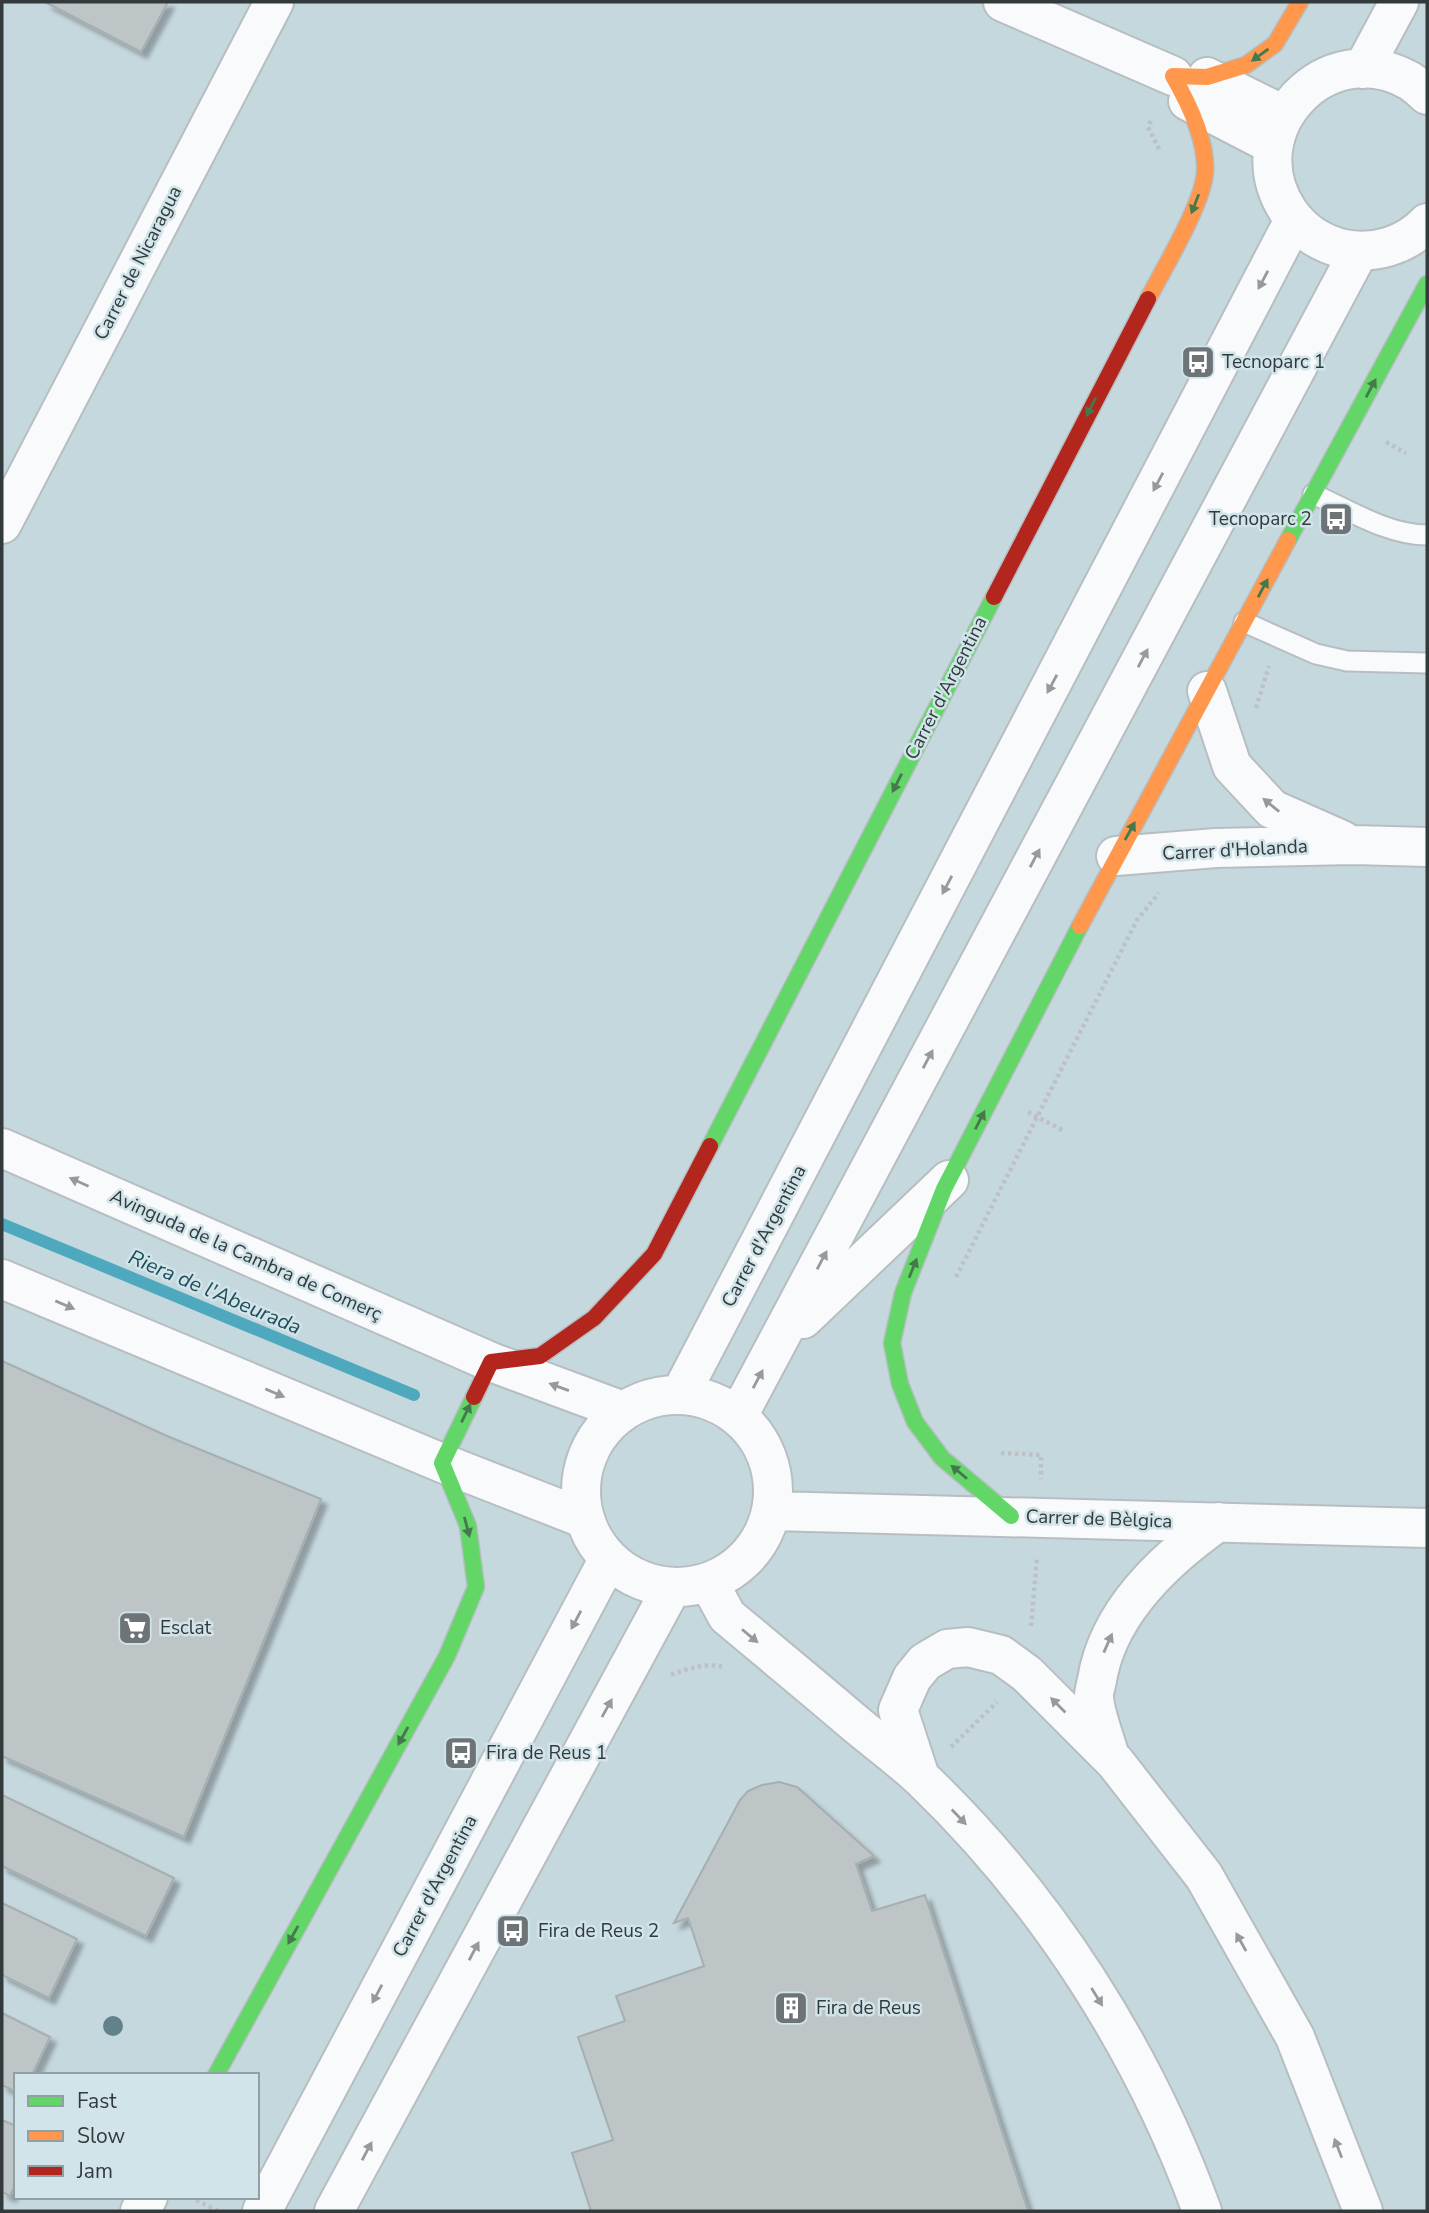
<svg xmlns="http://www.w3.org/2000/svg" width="1429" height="2213" viewBox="0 0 1429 2213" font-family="'Nunito Sans',sans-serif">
  <defs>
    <filter id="shadow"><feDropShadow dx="6" dy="6" stdDeviation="2" flood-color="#0004"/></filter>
  </defs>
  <rect width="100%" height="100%" fill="#d7e1e4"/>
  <!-- built -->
  <path fill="#c5d8de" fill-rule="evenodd" d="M 2,2 L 1427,2 L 1427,2211 L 2,2211 ZM 16,2075 L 257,2075 L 257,2197 L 16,2197 Z"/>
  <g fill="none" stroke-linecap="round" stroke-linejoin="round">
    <!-- stream -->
    <path stroke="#4ea9be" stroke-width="12" d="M 2,1224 L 414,1395"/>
  </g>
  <!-- building -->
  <path fill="#bdc5c7" stroke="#a6aeb0" stroke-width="2" filter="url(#shadow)" d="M 45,2 L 168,2 L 141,52 Z
    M 2,1361 L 167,1436 L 321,1499 L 184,1837 L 2,1756 Z
    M 779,1782 L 797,1787 L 874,1856 L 856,1864 L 872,1911 L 925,1895 L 1028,2211 L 591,2211 L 572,2153 L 613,2140 L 578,2037 L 625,2021 L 616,1996 L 704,1966 L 688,1918 L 674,1923 L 740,1800 L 748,1791 L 762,1785 Z
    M 2,1795 L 174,1878 L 146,1936 L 2,1866 Z
    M 2,1903 L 77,1939 L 49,1998 L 2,1975 Z
    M 2,2013 L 50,2037 L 32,2075 L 16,2075 L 16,2092 L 2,2085 Z
    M 2,2120 L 16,2126 L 16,2183 L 10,2196 L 2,2192 Z"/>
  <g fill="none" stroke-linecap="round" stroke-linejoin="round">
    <!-- lane casing -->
    <g stroke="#b7bec1" stroke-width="23">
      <path id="lane" d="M 1313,494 C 1349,510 1388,535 1427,535
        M 1244,622 L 1316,654 L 1347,661 L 1427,663"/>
    </g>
    <!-- street casing -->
    <g stroke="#b7bec1" stroke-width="42">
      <path id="street" d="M 1003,2 L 1173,76
        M 1363,69 L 1399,2
        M 1207,77 L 1284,115
        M 1427,95 C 1422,90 1416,85 1410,81 C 1327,33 1235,130 1288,211 C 1301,230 1321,244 1344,249 C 1375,255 1406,245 1427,223
        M 1188,101 L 1273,145
        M 2,524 L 274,2
        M 1207,691 L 1232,766 L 1272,809 L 1342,840
        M 1116,856 L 1216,848 L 1354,845 L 1427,847
        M 2,1148 L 491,1362 L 623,1411
        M 2,1279 L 442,1463 L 583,1518
        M 803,1319 L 949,1180
        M581 1491a96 96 0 1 1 192 0a96 96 0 1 1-192 0Z
        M 680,1395 L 1294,220
        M 738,1416 L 1359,251
        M 772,1511 L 1427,1528
        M 709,1583 L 727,1616 C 770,1652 814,1688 857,1725 C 879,1743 902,1760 922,1779 C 1047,1899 1143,2049 1202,2211
        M 1109,1754 C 1105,1739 1094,1711 1094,1696 C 1094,1691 1096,1685 1097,1680 C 1108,1612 1164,1560 1218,1522
        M 920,1777 L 898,1710 L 912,1678 L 925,1662 L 947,1649 L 968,1647 L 1001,1655 L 1027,1674 L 1115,1762 L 1204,1876 L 1295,2037 L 1363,2211
        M 140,2211 L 148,2197
        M 262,2211 L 608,1560
        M 334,2211 L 671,1589"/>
    </g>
    <!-- fast casing -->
    <g stroke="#b7bec1" stroke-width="19">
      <path id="fast" d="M 1288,540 L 1427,284
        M 710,1146 L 994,597
        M 1011,1516 L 942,1458 L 915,1422 L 900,1384 L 892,1343 L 903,1293 L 944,1189 L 1080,926
        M 216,2075 L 447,1656 L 476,1587 L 468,1526 L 442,1463 L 474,1397"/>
    </g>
    <!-- slow casing -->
    <g stroke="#b7bec1" stroke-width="19">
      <path id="slow" d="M 1148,299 C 1164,268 1203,204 1205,172 C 1207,141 1188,102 1173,76 L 1207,77 L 1246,65 L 1275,44 L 1300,2
        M 1080,926 L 1288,540"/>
    </g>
    <!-- jam casing -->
    <g stroke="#b7bec1" stroke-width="19">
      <path id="jam" d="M 994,597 L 1148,299
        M 474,1397 L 491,1362 L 540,1356 L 594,1318 L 654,1254 L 710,1146"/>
    </g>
    <!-- path -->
    <path stroke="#bec1c3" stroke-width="4.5" stroke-dasharray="3.5 3.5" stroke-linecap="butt" d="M 1151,121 L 1148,127 L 1160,151
      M 1386,442 L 1406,453
      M 1256,708 L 1269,666
      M 1028,1112 L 1064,1131
      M 956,1277 L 1137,920 L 1159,893
      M 1001,1453 L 1041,1455 L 1041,1479
      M 1031,1626 L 1037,1558
      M 671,1675 C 689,1668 705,1663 724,1667
      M 951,1747 L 997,1702
      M 190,2197 L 218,2211"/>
    <!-- lane -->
    <use href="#lane" stroke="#f9fafb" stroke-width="19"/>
    <!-- street -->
    <use href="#street" stroke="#f9fafb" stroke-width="38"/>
    <!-- fast -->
    <use href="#fast" stroke="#63d668" stroke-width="16"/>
    <!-- slow -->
    <use href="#slow" stroke="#ff974d" stroke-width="16"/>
    <!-- jam -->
    <use href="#jam" stroke="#b3261e" stroke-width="16"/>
  </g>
  <!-- trees -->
  <circle fill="#61828a" cx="113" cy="2026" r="10"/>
  <!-- one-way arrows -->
  <defs><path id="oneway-solid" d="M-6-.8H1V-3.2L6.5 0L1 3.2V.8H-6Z" transform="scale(1.75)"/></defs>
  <g fill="#46784e">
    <use href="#oneway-solid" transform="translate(1260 55) rotate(144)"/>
    <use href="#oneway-solid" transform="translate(1195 204) rotate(111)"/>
    <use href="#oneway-solid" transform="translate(1371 388) rotate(-62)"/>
    <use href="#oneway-solid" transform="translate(1091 407) rotate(117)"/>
    <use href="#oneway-solid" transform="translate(1263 588) rotate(-62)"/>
    <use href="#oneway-solid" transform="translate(897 783) rotate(117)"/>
    <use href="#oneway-solid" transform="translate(1130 831) rotate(-61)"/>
    <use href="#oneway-solid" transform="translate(980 1120) rotate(-63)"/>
    <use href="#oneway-solid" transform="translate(913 1268) rotate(-68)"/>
    <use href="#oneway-solid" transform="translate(466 1413) rotate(-64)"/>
    <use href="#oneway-solid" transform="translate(959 1472) rotate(-140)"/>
    <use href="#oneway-solid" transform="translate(467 1527) rotate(75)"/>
    <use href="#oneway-solid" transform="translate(403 1736) rotate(119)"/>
    <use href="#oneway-solid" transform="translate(293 1935) rotate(119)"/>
  </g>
  <g fill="#969a9c">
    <use href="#oneway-solid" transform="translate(1263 280) rotate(118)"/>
    <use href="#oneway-solid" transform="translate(1158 482) rotate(118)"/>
    <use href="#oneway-solid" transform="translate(1143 658) rotate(-62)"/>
    <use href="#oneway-solid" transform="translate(1052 684) rotate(118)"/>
    <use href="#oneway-solid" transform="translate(1271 805) rotate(-141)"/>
    <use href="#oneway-solid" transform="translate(1035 858) rotate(-62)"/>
    <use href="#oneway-solid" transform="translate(947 885) rotate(118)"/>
    <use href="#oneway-solid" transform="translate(928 1059) rotate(-62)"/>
    <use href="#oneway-solid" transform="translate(79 1182) rotate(-156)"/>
    <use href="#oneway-solid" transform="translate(822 1260) rotate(-62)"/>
    <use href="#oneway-solid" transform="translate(65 1305) rotate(23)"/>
    <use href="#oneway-solid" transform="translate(758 1379) rotate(-62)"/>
    <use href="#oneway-solid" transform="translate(559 1387) rotate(-160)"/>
    <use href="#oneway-solid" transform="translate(275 1393) rotate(23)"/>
    <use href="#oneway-solid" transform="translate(576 1620) rotate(118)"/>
    <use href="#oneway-solid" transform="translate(750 1636) rotate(40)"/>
    <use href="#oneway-solid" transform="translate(1108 1643) rotate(-66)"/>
    <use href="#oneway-solid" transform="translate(1058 1705) rotate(-135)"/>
    <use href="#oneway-solid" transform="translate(607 1708) rotate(-61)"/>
    <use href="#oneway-solid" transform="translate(959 1817) rotate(46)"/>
    <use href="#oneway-solid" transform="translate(1241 1942) rotate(-119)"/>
    <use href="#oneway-solid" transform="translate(474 1951) rotate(-62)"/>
    <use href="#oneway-solid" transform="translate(377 1994) rotate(118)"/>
    <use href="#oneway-solid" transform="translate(1097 1997) rotate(58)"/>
    <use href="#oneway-solid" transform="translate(1338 2148) rotate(-111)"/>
    <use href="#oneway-solid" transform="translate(367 2151) rotate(-62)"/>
  </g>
  <!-- icons -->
  <defs>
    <g id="bus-square" transform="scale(1.75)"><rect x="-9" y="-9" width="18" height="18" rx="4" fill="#6c7477" stroke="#d1e4ea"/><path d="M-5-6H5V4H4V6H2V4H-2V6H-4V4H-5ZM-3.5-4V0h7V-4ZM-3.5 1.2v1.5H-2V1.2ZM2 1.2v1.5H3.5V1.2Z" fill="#fff"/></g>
    <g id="supermarket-square" transform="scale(1.75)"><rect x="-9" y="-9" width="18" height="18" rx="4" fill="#6c7477" stroke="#d1e4ea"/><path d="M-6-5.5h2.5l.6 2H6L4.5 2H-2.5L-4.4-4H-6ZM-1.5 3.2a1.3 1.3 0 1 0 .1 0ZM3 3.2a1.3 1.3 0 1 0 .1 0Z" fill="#fff"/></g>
    <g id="building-square" transform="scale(1.75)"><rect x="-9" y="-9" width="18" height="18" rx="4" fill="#6c7477" stroke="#d1e4ea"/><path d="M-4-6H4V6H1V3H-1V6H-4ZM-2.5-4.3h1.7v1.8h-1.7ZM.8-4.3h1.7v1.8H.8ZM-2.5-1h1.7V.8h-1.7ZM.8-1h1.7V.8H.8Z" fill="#fff"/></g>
  </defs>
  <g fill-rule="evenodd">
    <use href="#bus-square" x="1198" y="362"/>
    <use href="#bus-square" x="1336" y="519"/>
    <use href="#supermarket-square" x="135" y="1628"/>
    <use href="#bus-square" x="461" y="1753"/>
    <use href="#bus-square" x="513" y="1931"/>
    <use href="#building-square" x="791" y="2008"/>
  </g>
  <g text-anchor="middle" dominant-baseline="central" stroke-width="5" stroke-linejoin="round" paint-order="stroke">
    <!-- street labels -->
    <g font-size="19" fill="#323a3c" stroke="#d1e4ea">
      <text transform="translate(138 263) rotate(-63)">Carrer de Nicaragua</text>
      <text transform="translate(946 688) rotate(-63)">Carrer d'Argentina</text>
      <text transform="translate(1235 850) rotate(-3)">Carrer d'Holanda</text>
      <text transform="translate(764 1236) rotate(-62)">Carrer d'Argentina</text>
      <text transform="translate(246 1255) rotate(24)">Avinguda de la Cambra de Comerç</text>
      <text transform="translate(1099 1519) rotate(2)">Carrer de Bèlgica</text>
      <text transform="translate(435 1886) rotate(-62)">Carrer d'Argentina</text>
    </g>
    <!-- poi labels -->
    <g font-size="19" fill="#323a3c" stroke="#d1e4ea" text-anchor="start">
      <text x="1222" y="362">Tecnoparc 1</text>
      <text x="1312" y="519" text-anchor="end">Tecnoparc 2</text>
      <text x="160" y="1628">Esclat</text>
      <text x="486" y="1753">Fira de Reus 1</text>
      <text x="538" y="1931">Fira de Reus 2</text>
      <text x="816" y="2008">Fira de Reus</text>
    </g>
    <!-- water labels -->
    <g font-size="21" font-style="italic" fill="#1e4c59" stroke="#d1e4ea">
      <text transform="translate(215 1292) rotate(23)">Riera de l'Abeurada</text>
    </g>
  </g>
  <!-- border -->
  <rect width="1429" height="2213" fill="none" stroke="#323a3c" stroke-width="7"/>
  <!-- legend -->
  <rect x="14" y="2073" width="245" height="126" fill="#d1e4ea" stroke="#91a0a4" stroke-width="2"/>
  <rect x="28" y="2096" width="35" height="10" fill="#63d668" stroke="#91a0a4" stroke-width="2"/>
  <text x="77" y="2108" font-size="21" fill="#323a3c">Fast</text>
  <rect x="28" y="2131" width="35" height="10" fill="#ff974d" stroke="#91a0a4" stroke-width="2"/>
  <text x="77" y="2143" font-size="21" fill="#323a3c">Slow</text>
  <rect x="28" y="2166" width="35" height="10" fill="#b3261e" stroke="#91a0a4" stroke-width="2"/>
  <text x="77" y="2178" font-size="21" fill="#323a3c">Jam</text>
</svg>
